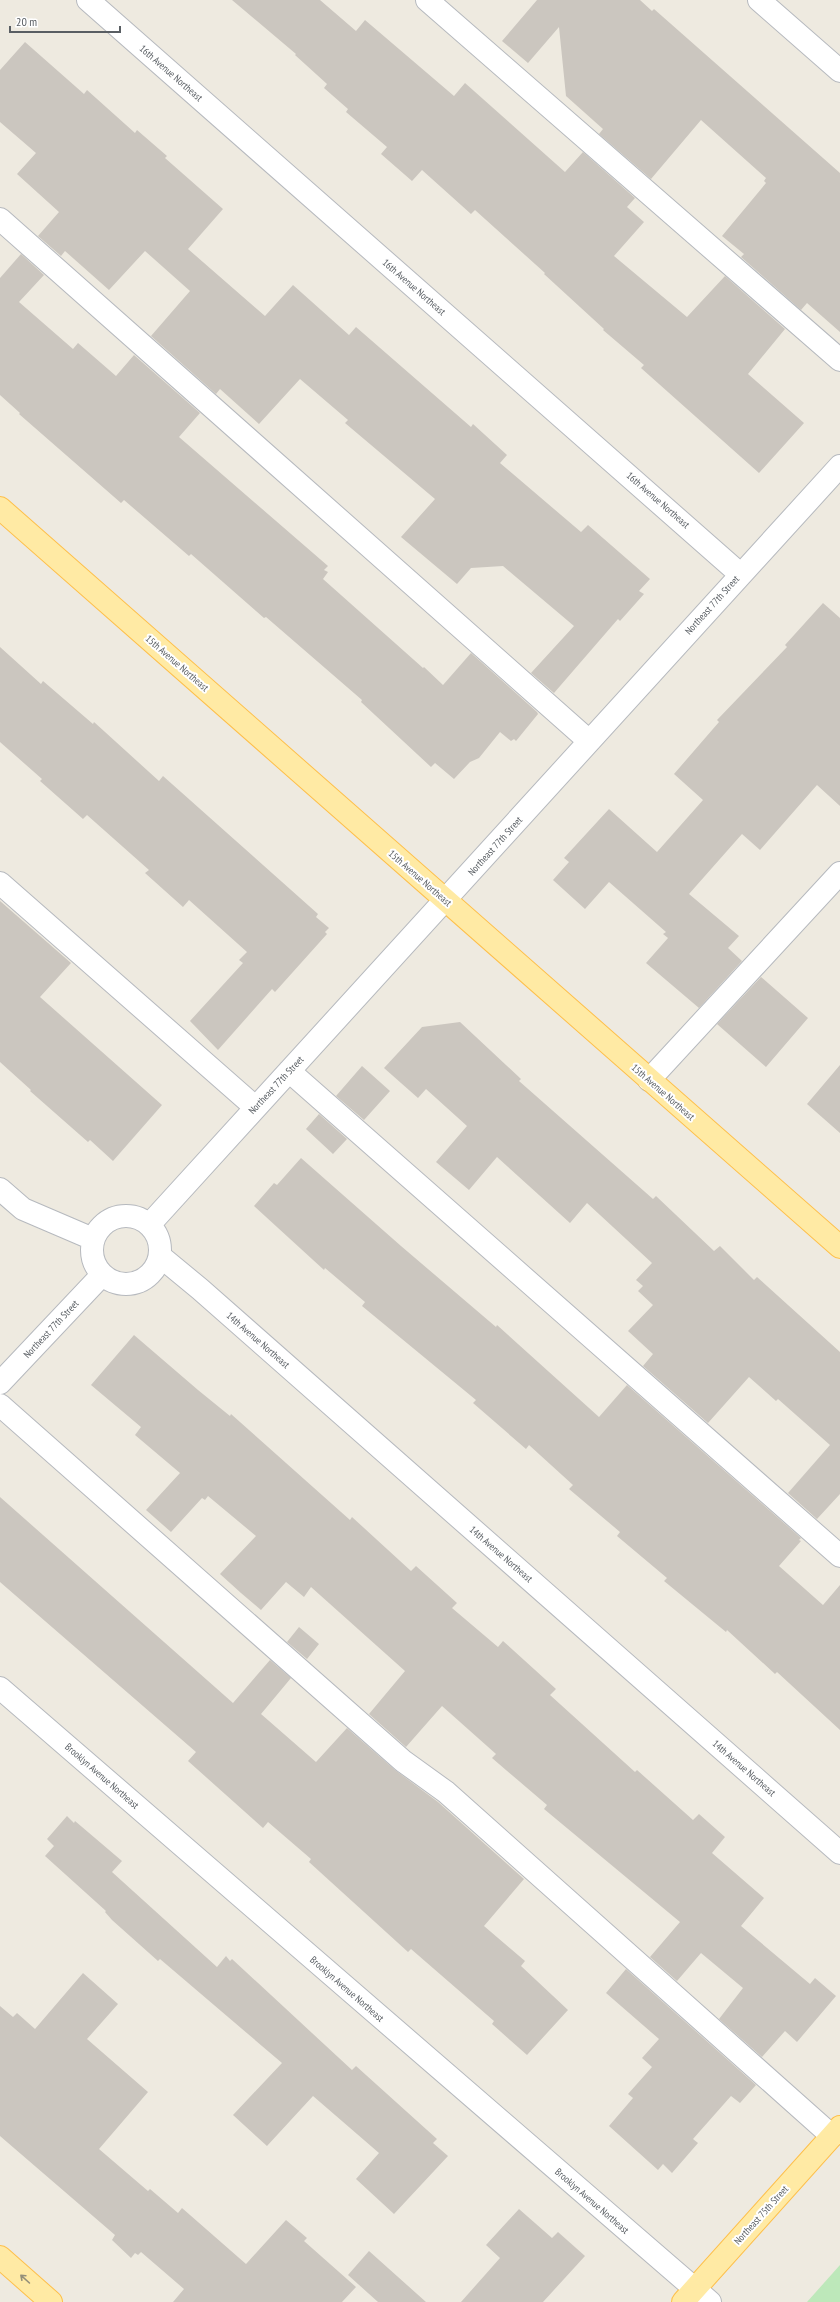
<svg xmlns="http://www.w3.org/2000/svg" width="840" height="2302" viewBox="0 0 840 2302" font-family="'PT Sans Narrow',sans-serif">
  <rect width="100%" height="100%" fill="#eeeae0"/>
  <!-- green -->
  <path fill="#bde8ba" d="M 840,2265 L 840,2302 L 807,2302 Z"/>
  <!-- building -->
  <path fill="#cbc6bf" d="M 232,0 L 320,0 L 356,31 L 365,20 L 454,96 L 465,83 L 565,172 L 583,152 L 635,198 L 627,207 L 644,222 L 614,256 L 687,317 L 725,276 L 785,329 L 748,374 L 804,423 L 759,473 L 641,368 L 644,365 L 603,330 L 604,329 L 544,274 L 545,273 L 475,210 L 471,214 L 422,170 L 412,181 L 381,154 L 387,147 L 346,112 L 348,109 L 324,88 L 327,84 L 295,55 L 296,54 Z
    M 537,0 L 640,0 L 652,11 L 654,9 L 840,173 L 840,332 L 807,303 L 801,310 L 741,257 L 744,254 L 722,236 L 766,183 L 764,181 L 766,178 L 701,120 L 651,179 L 599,134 L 603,129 L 566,96 L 559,27 L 528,63 L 502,41 Z
    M 25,42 L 84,94 L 87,90 L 135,133 L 137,130 L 167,156 L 165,158 L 223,209 L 188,249 L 265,316 L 293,285 L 349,335 L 356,327 L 471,427 L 473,424 L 507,455 L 500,463 L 581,532 L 588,525 L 650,579 L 639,591 L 644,594 L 620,621 L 618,619 L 554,693 L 531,673 L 574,626 L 503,566 L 471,568 L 457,584 L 401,537 L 435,499 L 345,423 L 348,420 L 300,379 L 259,424 L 220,389 L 216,394 L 151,336 L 190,291 L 145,251 L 109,290 L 65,251 L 61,256 L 38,236 L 59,212 L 17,174 L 36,153 L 0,122 L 0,70 Z
    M 21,254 L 44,275 L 19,302 L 73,349 L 78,343 L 116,376 L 134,355 L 200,413 L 179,437 L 328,566 L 324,570 L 328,572 L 323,579 L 423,668 L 424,667 L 443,685 L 471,653 L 537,712 L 538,714 L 516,741 L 514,739 L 511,741 L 500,732 L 479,758 L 470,762 L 454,779 L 435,763 L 431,767 L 361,702 L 362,700 L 266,617 L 264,618 L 191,554 L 189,556 L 124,500 L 121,503 L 19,414 L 20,413 L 0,395 L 0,278 Z
    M 823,603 L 840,618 L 840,806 L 817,785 L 760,850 L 742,834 L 689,894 L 739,936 L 728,948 L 742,961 L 699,1008 L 646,963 L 668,938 L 663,934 L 666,932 L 609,882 L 585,909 L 553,880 L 569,862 L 564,858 L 609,809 L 657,852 L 703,800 L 674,774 L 719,722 L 717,720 L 787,647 L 785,645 Z
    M 0,647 L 41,684 L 43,681 L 93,724 L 94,722 L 159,781 L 163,776 L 318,914 L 316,917 L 329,928 L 325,932 L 327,934 L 275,992 L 272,989 L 218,1050 L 190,1021 L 243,963 L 239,960 L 247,952 L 189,900 L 183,907 L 145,873 L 149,870 L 87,815 L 83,819 L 40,781 L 42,779 L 0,742 Z
    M 0,901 L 71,963 L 40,997 L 162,1105 L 113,1161 L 90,1140 L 88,1142 L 30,1091 L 31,1090 L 0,1062 Z
    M 761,977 L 808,1018 L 766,1067 L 717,1024 Z
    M 460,1022 L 521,1079 L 519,1081 L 653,1199 L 656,1196 L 714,1251 L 720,1246 L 754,1280 L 757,1277 L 840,1352 L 840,1494 L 817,1519 L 788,1493 L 830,1445 L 778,1399 L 776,1401 L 749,1377 L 708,1423 L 643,1366 L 653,1354 L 628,1331 L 653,1305 L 638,1291 L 643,1286 L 636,1280 L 652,1263 L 587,1203 L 570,1223 L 497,1157 L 469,1190 L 436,1162 L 467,1126 L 426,1089 L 418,1098 L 384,1068 L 422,1027 Z
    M 840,1065 L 840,1133 L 807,1104 Z
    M 362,1066 L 390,1091 L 364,1120 L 336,1096 Z
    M 319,1114 L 347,1139 L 333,1154 L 306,1129 Z
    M 301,1158 L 401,1246 L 496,1327 L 497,1325 L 599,1417 L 627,1385 L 801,1538 L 799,1540 L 801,1541 L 779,1566 L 823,1605 L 840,1585 L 840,1730 L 777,1672 L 775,1674 L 727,1630 L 726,1632 L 664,1581 L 667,1578 L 617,1536 L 620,1532 L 569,1489 L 573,1485 L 529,1445 L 526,1449 L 473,1403 L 476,1400 L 362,1306 L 365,1302 L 325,1268 L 324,1270 L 254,1206 L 274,1183 L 277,1185 Z
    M 134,1335 L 198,1390 L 230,1416 L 231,1414 L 350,1520 L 352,1517 L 411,1571 L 416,1566 L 457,1603 L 452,1608 L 498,1647 L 503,1641 L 556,1689 L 550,1695 L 635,1772 L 637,1770 L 693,1820 L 699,1814 L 725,1837 L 712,1853 L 764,1898 L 741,1926 L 810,1984 L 815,1978 L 836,1996 L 797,2042 L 785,2031 L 762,2057 L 719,2019 L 743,1988 L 701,1953 L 677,1981 L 650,1957 L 680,1922 L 544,1809 L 547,1805 L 492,1758 L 496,1754 L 442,1706 L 406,1747 L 369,1714 L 405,1671 L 311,1587 L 304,1597 L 286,1582 L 261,1610 L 241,1593 L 220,1574 L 256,1536 L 208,1496 L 205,1500 L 202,1498 L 171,1532 L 146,1510 L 180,1473 L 135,1435 L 141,1427 L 91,1385 Z
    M 0,1497 L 233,1703 L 270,1660 L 291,1678 L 261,1714 L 316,1762 L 347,1728 L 395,1770 L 438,1802 L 524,1879 L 484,1926 L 525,1961 L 521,1966 L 568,2010 L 527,2055 L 492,2024 L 494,2021 L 411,1949 L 408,1952 L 309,1862 L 311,1859 L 268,1822 L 263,1828 L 188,1761 L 196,1752 L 0,1582 Z
    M 299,1627 L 319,1644 L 307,1659 L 287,1642 Z
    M 67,1816 L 74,1823 L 75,1821 L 122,1861 L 112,1872 L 217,1967 L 226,1956 L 230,1961 L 232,1959 L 352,2070 L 356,2066 L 437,2139 L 433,2143 L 448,2156 L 394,2214 L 356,2179 L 379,2153 L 313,2096 L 267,2146 L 233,2115 L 282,2063 L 160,1959 L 158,1961 L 112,1920 L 105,1912 L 106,1911 L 45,1856 L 54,1846 L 47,1839 Z
    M 626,1969 L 756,2085 L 740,2103 L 731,2096 L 693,2139 L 698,2143 L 672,2173 L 663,2164 L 658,2170 L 609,2126 L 633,2098 L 628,2094 L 652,2067 L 642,2058 L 659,2039 L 606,1993 Z
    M 83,1973 L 118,2004 L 87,2039 L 148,2092 L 99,2149 L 148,2191 L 150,2189 L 178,2213 L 182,2208 L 246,2264 L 286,2220 L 307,2238 L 304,2241 L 356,2287 L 342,2302 L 173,2302 L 184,2289 L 141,2252 L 138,2255 L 135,2253 L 131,2258 L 112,2240 L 115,2235 L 0,2136 L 0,2006 L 13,2017 L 17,2013 L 35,2029 Z
    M 519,2209 L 552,2238 L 558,2232 L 585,2256 L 543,2302 L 461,2302 L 500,2258 L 486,2245 Z
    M 369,2251 L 426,2302 L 378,2302 L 348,2275 Z"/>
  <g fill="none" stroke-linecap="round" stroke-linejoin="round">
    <!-- minor casing -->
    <g stroke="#b6b9be" stroke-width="24">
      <path id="minor" d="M 88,0 L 740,574
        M 427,0 L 840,360
        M 759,0 L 840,71
        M 0,219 L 589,741
        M 0,883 L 255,1107
        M 289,1071 L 840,1556
        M 649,1080 L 840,873
        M 0,1189 L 23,1209 L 93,1239
        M92 1250a34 34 0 1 1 68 0a34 34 0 1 1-68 0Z
        M 149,1225 L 840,466
        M 160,1256 L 200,1289 L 840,1853
        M 0,1383 L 102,1275
        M 0,1405 L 403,1761 L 446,1792 L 832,2136
        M 0,1688 L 710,2302"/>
    </g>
    <!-- major casing -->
    <g stroke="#febf49" stroke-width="24">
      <path id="major" d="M 0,508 L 840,1247
        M 0,2257 L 51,2302
        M 683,2302 L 840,2127"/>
    </g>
    <!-- minor -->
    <use href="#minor" stroke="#fff" stroke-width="22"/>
    <!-- major -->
    <use href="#major" stroke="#ffeaa4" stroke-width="22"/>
  </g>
  <!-- one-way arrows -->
  <defs><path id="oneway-shaft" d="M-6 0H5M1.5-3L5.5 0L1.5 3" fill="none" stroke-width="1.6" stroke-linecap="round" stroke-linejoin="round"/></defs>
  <use stroke="#938f7a" href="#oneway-shaft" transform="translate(25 2279) rotate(-138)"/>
  <g text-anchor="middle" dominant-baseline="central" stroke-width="4" stroke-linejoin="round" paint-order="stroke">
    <!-- street labels -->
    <g font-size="10" fill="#595e63" stroke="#fff">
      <text transform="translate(171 73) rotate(41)">16th Avenue Northeast</text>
      <text transform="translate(414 287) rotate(41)">16th Avenue Northeast</text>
      <text transform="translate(658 500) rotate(41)">16th Avenue Northeast</text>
      <text transform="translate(712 605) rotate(-48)">Northeast 77th Street</text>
      <text transform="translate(177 663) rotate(41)">15th Avenue Northeast</text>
      <text transform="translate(495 846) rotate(-48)">Northeast 77th Street</text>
      <text transform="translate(420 878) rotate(41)">15th Avenue Northeast</text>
      <text transform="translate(276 1085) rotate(-47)">Northeast 77th Street</text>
      <text transform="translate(663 1092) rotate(41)">15th Avenue Northeast</text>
      <text transform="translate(51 1329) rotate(-47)">Northeast 77th Street</text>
      <text transform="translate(258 1340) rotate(41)">14th Avenue Northeast</text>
      <text transform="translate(501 1554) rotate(41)">14th Avenue Northeast</text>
      <text transform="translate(744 1768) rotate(41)">14th Avenue Northeast</text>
      <text transform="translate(102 1776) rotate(41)">Brooklyn Avenue Northeast</text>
      <text transform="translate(347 1989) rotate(41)">Brooklyn Avenue Northeast</text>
      <text transform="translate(592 2201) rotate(41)">Brooklyn Avenue Northeast</text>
      <text transform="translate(761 2215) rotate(-48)">Northeast 75th Street</text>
    </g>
  </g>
  <!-- scale -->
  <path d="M10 26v6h110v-6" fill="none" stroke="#595e63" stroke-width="2"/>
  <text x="16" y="26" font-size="12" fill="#595e63" stroke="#ffffff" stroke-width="3" paint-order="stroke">20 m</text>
</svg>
